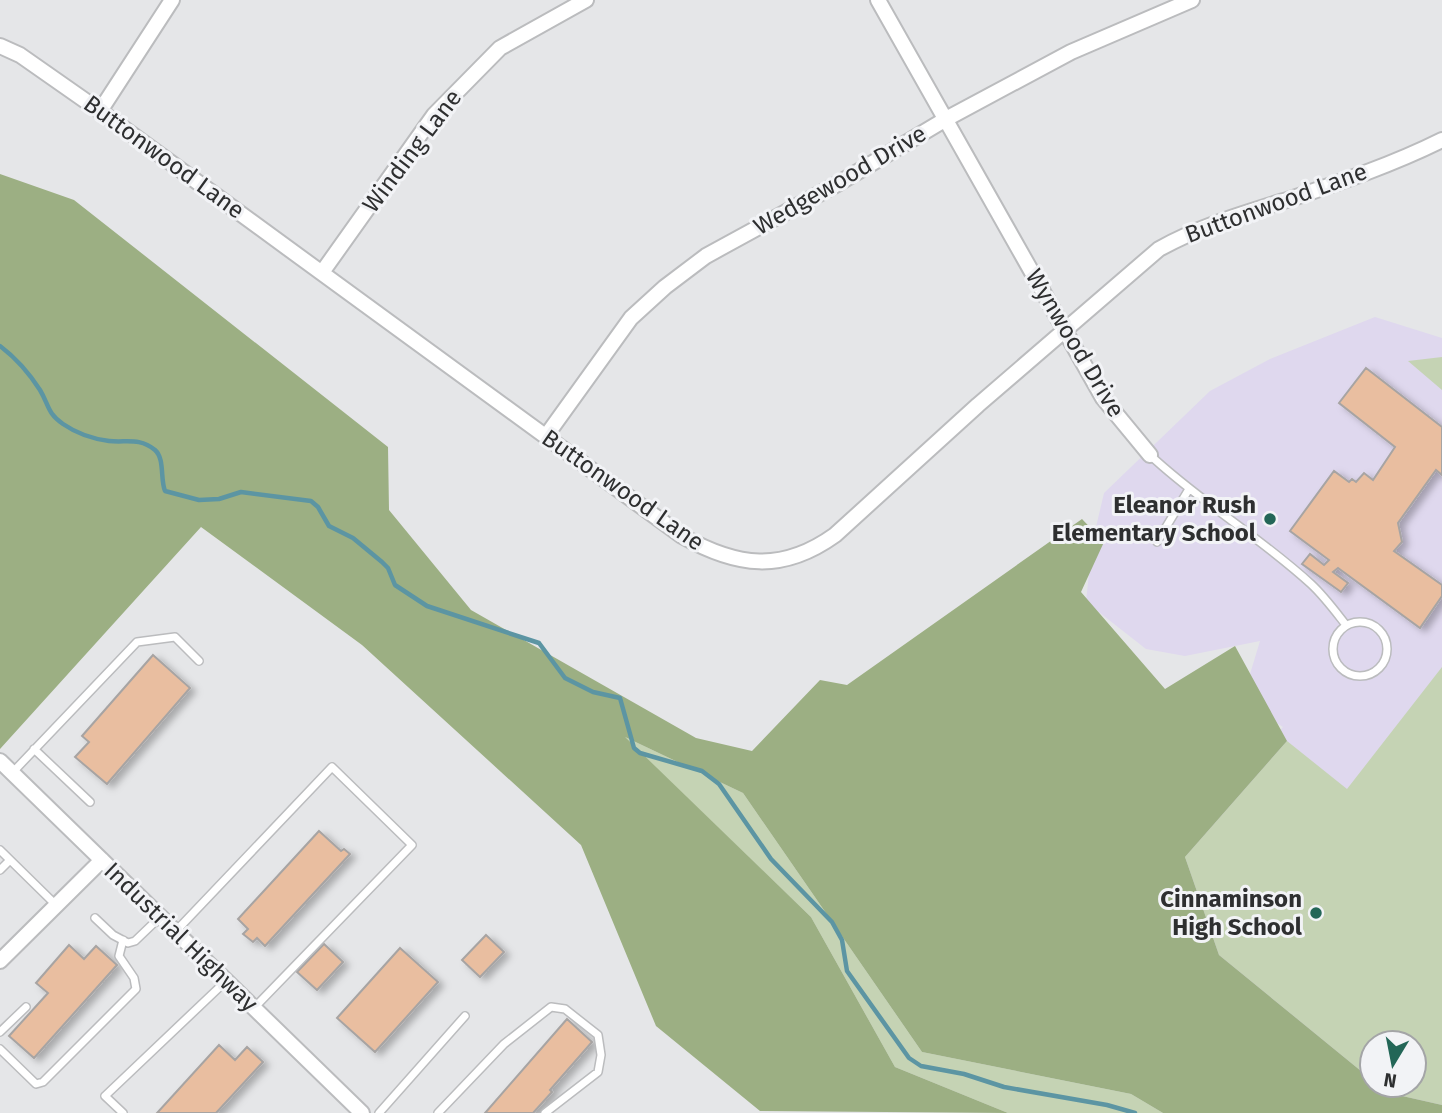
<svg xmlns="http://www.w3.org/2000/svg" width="1442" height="1113" viewBox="0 0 1442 1113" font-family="'Fira Sans',sans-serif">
  <defs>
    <filter id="shadow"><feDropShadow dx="5.5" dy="3.5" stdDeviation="3.5" flood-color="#0004"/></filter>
  </defs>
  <rect width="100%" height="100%" fill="#e5e6e8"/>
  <!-- education -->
  <path fill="#dfd8ee" d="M 1375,317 L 1442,338 L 1442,1113 L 1421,1108 L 1378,1085 L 1414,1085 L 1414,1043 L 1372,1043 L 1372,1081 L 1232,973 L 1199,937 L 1183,889 L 1189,837 L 1283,727 L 1269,718 L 1247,684 L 1260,641 L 1185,656 L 1146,649 L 1086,602 L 1092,544 L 1104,493 L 1210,391 L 1270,359 Z"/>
  <!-- green -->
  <path fill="#c5d3b4" d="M 1442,357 L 1442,390 L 1408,361 Z
    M 1442,667 L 1442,1105 L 1389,1093 L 1379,1085 L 1414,1085 L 1414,1043 L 1372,1043 L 1372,1080 L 1219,955 L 1185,857 L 1287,741 L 1347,789 Z
    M 623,736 L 743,793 L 922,1052 L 1131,1094 L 1163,1113 L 1008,1113 L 895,1067 L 811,917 Z"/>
  <!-- forest -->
  <path fill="#9caf83" d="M 0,174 L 74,200 L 388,447 L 389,510 L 471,610 L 696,738 L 752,751 L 820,680 L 847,685 L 1082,519 L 1104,542 L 1081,592 L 1165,689 L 1235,646 L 1287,741 L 1185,857 L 1219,955 L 1372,1080 L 1372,1085 L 1379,1085 L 1389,1093 L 1442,1105 L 1442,1113 L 1163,1113 L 1131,1094 L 922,1052 L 743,793 L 625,737 L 811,917 L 895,1067 L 1008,1113 L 760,1111 L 656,1026 L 581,845 L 362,645 L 201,527 L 0,749 Z"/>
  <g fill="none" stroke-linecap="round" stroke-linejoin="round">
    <!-- stream -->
    <path stroke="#5c95a3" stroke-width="4.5" d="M 0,346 C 16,358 29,373 40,390 C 49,405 47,413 63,424 C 76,433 94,439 109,441 C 126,443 139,437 155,450 C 165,459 160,479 165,491 L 199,500 L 219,499 L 241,492 L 311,501 L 318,507 L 329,526 L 353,538 L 382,562 L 388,568 L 395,585 L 427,606 L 539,643 L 565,678 L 593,692 L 620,698 L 634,748 L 640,753 L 702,771 L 719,784 L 771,859 L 832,922 L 842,940 L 847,971 L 909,1058 L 921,1066 L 964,1074 L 1004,1087 L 1107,1105 L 1135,1113"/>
  </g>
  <!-- building -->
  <path fill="#e9bea0" stroke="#a7a4a3" stroke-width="2" filter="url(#shadow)" d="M 1366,368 L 1442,427 L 1442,475 L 1436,470 L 1398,523 L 1402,542 L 1394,551 L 1442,585 L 1442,596 L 1420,628 L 1338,568 L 1333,572 L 1348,583 L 1341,592 L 1302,564 L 1310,554 L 1324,565 L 1329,560 L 1290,531 L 1334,471 L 1349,482 L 1352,479 L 1356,482 L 1364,473 L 1373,480 L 1395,447 L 1339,403 Z
    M 153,655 L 190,688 L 107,784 L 75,757 L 89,742 L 82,736 Z
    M 319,831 L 341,851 L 344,849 L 350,854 L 265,946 L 257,938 L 253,942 L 243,934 L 248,929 L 238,919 Z
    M 486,935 L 504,952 L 480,977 L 462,960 Z
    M 324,944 L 343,962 L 317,990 L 297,972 Z
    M 69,945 L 84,959 L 96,946 L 117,965 L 34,1058 L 9,1036 L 48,993 L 36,983 Z
    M 400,948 L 438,982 L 375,1052 L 337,1018 Z
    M 567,1019 L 592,1042 L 550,1090 L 552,1092 L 533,1113 L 485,1113 Z
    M 219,1045 L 235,1060 L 247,1047 L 263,1062 L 216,1113 L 157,1113 Z"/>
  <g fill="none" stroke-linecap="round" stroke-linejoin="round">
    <!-- service casing -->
    <g stroke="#bbbcbe" stroke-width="10">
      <path id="service" d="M 1150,455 C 1200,502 1260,537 1311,584 C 1324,596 1335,611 1346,625
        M 1157,542 L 1189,489
        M1333 649a27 27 0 1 1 54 0a27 27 0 1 1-54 0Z
        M 34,749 L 90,802
        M 12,773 L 137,642 L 175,637 L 199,661
        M 0,850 L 56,905
        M 0,870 L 10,860
        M 95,918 L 113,935 L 128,943 L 135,941 L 160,917
        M 176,931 L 332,767 L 412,845 L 254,1008
        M 0,1032 L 26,1007
        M 0,1049 L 36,1084 L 43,1082 L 136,989 L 134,978 L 119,956 L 123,940
        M 123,1113 L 105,1096 L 226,981
        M 379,1113 L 465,1016
        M 438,1113 L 504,1044 L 551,1007 L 565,1009 L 598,1035 L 601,1055 L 598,1072 L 545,1113"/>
    </g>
    <!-- minor casing -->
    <g stroke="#bbbcbe" stroke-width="18">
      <path id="minor" d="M 878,0 L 1103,398 L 1150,455
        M 0,46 L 20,55 L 100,111 L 682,536 C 737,567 782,573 835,535 L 978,405 L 1159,249 C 1200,226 1245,213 1290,199 C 1341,182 1394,164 1442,140
        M 100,111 L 172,0
        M 323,271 L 434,115 L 500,48 L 586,0
        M 546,436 L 631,318 L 665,287 L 706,256 L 839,183 L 946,119 L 1071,52 L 1192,0
        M 0,761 L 362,1113
        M 0,961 L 102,860"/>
    </g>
    <!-- service -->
    <use href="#service" stroke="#fff" stroke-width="7"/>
    <!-- minor -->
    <use href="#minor" stroke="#fff" stroke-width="14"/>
  </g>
  <!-- markers -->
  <g fill="#236657" stroke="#f2f3f6" stroke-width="2.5">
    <circle cx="1270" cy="519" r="7"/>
    <circle cx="1316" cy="913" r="7"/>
  </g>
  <g text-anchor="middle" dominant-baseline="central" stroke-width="6" stroke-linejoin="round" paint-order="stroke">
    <!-- street labels -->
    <g font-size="24" fill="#2e2f30" stroke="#f2f3f6">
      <text transform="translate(412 151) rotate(-53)">Winding Lane</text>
      <text transform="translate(164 157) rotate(36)">Buttonwood Lane</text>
      <text transform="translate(840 180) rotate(-30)">Wedgewood Drive</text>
      <text transform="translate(1276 203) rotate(-20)">Buttonwood Lane</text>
      <text transform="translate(1075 343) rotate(59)">Wynwood Drive</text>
      <text transform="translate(623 490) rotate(35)">Buttonwood Lane</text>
      <text transform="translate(181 937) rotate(44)">Industrial Highway</text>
    </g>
    <!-- poi labels -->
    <g font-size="24" font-weight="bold" fill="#2e2f30" stroke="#f2f3f6" text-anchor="end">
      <text x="1256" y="505">Eleanor Rush<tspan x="1256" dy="28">Elementary School</tspan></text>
      <text x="1302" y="899">Cinnaminson<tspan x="1302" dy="28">High School</tspan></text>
    </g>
  </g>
  <!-- north arrow -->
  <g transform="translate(1393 1064) rotate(190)"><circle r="33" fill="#f2f3f6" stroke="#a4a5a7" stroke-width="2"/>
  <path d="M0-5L12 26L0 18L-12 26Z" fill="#236657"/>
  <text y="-10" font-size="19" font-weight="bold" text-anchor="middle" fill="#2e2f30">N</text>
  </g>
</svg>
